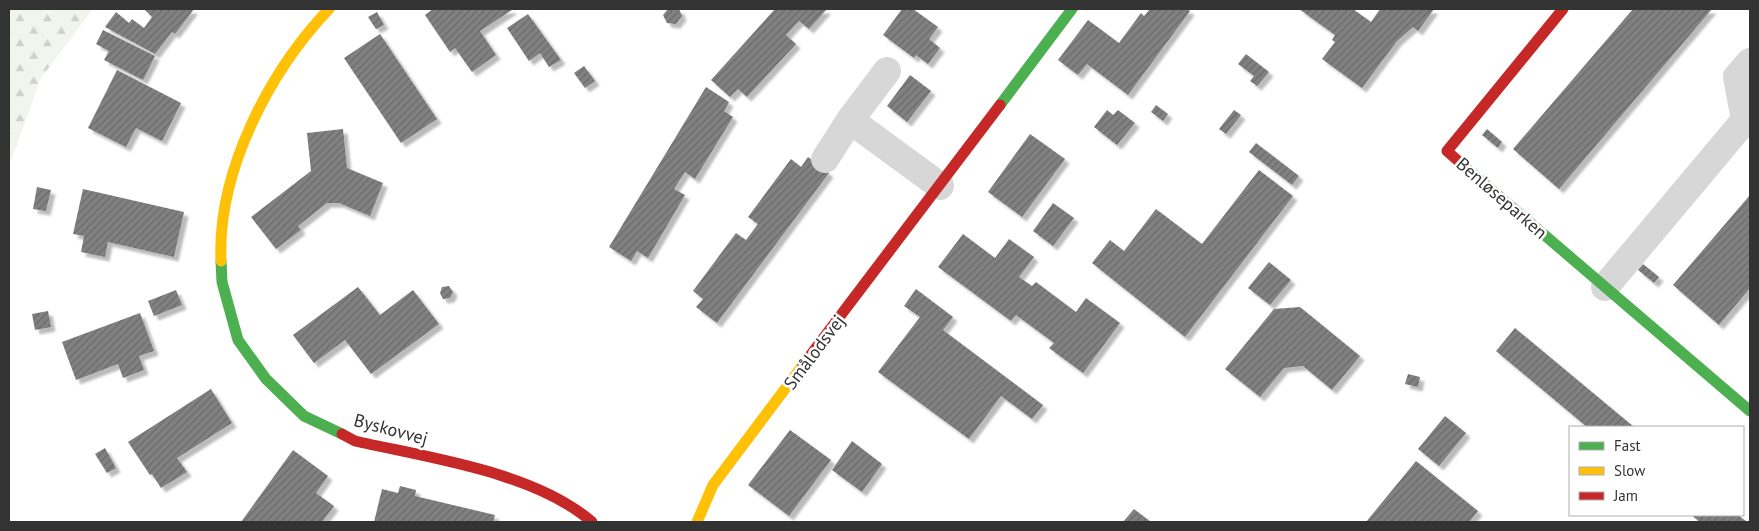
<svg xmlns="http://www.w3.org/2000/svg" width="1759" height="531" viewBox="0 0 1759 531" font-family="'PT Sans',sans-serif">
  <defs>
    <pattern id="forest-firs" width="22" height="20" patternUnits="userSpaceOnUse" patternTransform="scale(1.25)"><rect width="22" height="20" fill="#f1f5ed"/><path d="M5 1l3.5 6h-7zM16 11l3.5 6h-7z" fill="#cfd2cc"/></pattern>
    <pattern id="building-hatch" width="6" height="6" patternUnits="userSpaceOnUse" patternTransform="scale(1.25)"><rect width="6" height="6" fill="#818181"/><path d="M-1 1l2-2M0 6l6-6M5 7l2-2" fill="none" stroke="#6a6a6a"/></pattern>
    <filter id="shadow"><feDropShadow dx="4.5" dy="4.5" stdDeviation="1" flood-color="#0004"/></filter>
  </defs>
  <rect width="100%" height="100%" fill="#fff"/>
  <!-- forest -->
  <path fill="url(#forest-firs)" d="M 9,9 L 93,9 L 41,78 L 9,166 Z"/>
  <!-- building -->
  <path fill="url(#building-hatch)" filter="url(#shadow)" d="M 144,9 L 194,9 L 175,34 L 172,32 L 155,54 L 105,27 L 116,12 L 129,23 L 132,19 L 144,28 L 152,17 Z
    M 433,9 L 512,9 L 512,10 L 480,31 L 496,55 L 472,72 L 455,48 L 450,52 L 425,15 Z
    M 668,9 L 679,9 L 682,16 L 676,24 L 667,23 L 663,15 Z
    M 775,9 L 827,9 L 809,29 L 799,21 L 786,35 L 796,44 L 747,97 L 738,89 L 730,97 L 711,80 Z
    M 902,9 L 913,9 L 938,27 L 929,39 L 940,48 L 928,64 L 916,55 L 914,58 L 883,35 Z
    M 1150,9 L 1187,9 L 1190,11 L 1128,95 L 1087,64 L 1078,75 L 1058,60 L 1088,20 L 1119,43 L 1141,13 L 1144,16 Z
    M 1299,9 L 1353,9 L 1371,22 L 1380,9 L 1434,9 L 1418,31 L 1413,27 L 1397,41 L 1362,88 L 1322,59 L 1335,42 L 1332,40 L 1335,35 Z
    M 1633,9 L 1712,9 L 1559,189 L 1513,149 Z
    M 377,12 L 384,25 L 376,29 L 368,17 Z
    M 528,14 L 561,60 L 549,67 L 540,53 L 529,61 L 507,28 Z
    M 103,30 L 155,56 L 143,80 L 104,60 L 109,51 L 96,44 Z
    M 380,34 L 437,119 L 401,143 L 344,58 Z
    M 1246,54 L 1269,72 L 1257,86 L 1250,81 L 1254,76 L 1238,64 Z
    M 584,66 L 595,81 L 585,88 L 574,73 Z
    M 117,70 L 181,103 L 162,141 L 136,128 L 126,147 L 88,128 Z
    M 910,75 L 931,91 L 907,122 L 887,106 Z
    M 706,87 L 729,102 L 724,111 L 733,117 L 695,179 L 685,172 L 674,189 L 685,195 L 648,258 L 637,251 L 631,261 L 609,247 Z
    M 1156,105 L 1168,114 L 1163,121 L 1151,112 Z
    M 1107,110 L 1113,115 L 1118,110 L 1135,123 L 1117,145 L 1094,127 Z
    M 1234,110 L 1241,115 L 1226,134 L 1219,129 Z
    M 343,129 L 347,168 L 383,183 L 370,216 L 339,203 L 327,203 L 298,226 L 301,230 L 276,249 L 251,217 L 311,171 L 307,133 Z
    M 1487,129 L 1502,142 L 1498,148 L 1482,135 Z
    M 1030,134 L 1065,159 L 1022,217 L 988,192 Z
    M 1256,143 L 1299,176 L 1292,185 L 1249,152 Z
    M 808,157 L 829,173 L 717,323 L 696,307 L 703,299 L 693,291 L 736,233 L 746,240 L 758,224 L 748,217 L 791,159 L 801,167 Z
    M 1259,170 L 1293,196 L 1185,337 L 1092,263 L 1110,240 L 1124,251 L 1156,209 L 1202,244 Z
    M 37,187 L 51,190 L 46,211 L 33,209 Z
    M 83,189 L 184,212 L 174,257 L 108,242 L 105,257 L 81,252 L 84,236 L 73,234 Z
    M 1750,195 L 1750,288 L 1719,325 L 1673,285 Z
    M 1053,203 L 1074,218 L 1053,246 L 1033,231 Z
    M 963,234 L 995,258 L 1009,239 L 1034,257 L 1019,277 L 1032,286 L 1036,282 L 1076,312 L 1086,298 L 1120,323 L 1083,373 L 1049,348 L 1054,343 L 1016,315 L 1011,321 L 938,267 Z
    M 1269,262 L 1291,280 L 1270,305 L 1248,288 Z
    M 1643,264 L 1659,277 L 1654,283 L 1638,270 Z
    M 449,286 L 453,292 L 450,298 L 443,299 L 440,293 L 442,287 Z
    M 358,287 L 380,315 L 413,290 L 439,324 L 371,374 L 345,340 L 314,363 L 293,335 Z
    M 916,289 L 953,317 L 943,330 L 1043,405 L 1032,419 L 1001,396 L 969,439 L 878,372 L 920,317 L 904,306 Z
    M 176,290 L 182,305 L 154,316 L 148,301 Z
    M 1300,307 L 1360,356 L 1332,390 L 1303,366 L 1284,368 L 1260,397 L 1225,369 L 1274,309 Z
    M 48,311 L 51,327 L 35,330 L 32,314 Z
    M 140,313 L 154,351 L 139,356 L 144,370 L 123,378 L 118,364 L 76,380 L 62,342 Z
    M 1515,328 L 1634,427 L 1587,427 L 1496,351 Z
    M 1408,374 L 1420,377 L 1418,387 L 1405,384 Z
    M 211,389 L 232,423 L 177,458 L 187,472 L 161,488 L 152,474 L 150,475 L 128,442 Z
    M 1445,416 L 1466,433 L 1439,466 L 1418,449 Z
    M 790,430 L 831,460 L 789,516 L 748,485 Z
    M 852,441 L 882,464 L 862,492 L 832,470 Z
    M 105,448 L 116,468 L 107,473 L 95,454 Z
    M 293,450 L 328,476 L 316,493 L 334,506 L 322,522 L 241,522 Z
    M 1416,461 L 1478,511 L 1469,522 L 1366,522 Z
    M 400,486 L 416,490 L 415,496 L 495,515 L 493,522 L 374,522 L 382,489 L 398,493 Z
    M 1134,509 L 1151,522 L 1123,522 Z
    M 1691,515 L 1738,515 L 1747,522 L 1700,522 Z"/>
  <g fill="none" stroke-linecap="round" stroke-linejoin="round">
    <!-- street -->
    <path stroke="#d7d7d7" stroke-width="28" d="M 850,120 L 940,186
      M 825,159 L 850,120 L 887,71
      M 1605,287 L 1745,120 L 1737,77 L 1750,62"/>
    <!-- fast -->
    <path stroke="#4caf50" stroke-width="11" d="M 1000,105 L 1072,9
      M 1465,167 L 1750,411
      M 221,261 L 222,282 L 238,340 L 266,379 L 304,416 L 342,434"/>
    <!-- slow -->
    <path stroke="#ffc107" stroke-width="11" d="M 221,261 C 217,172 269,72 329,9
      M 697,522 L 713,485 L 803,365"/>
    <!-- jam -->
    <path stroke="#c62828" stroke-width="11" d="M 1465,167 L 1447,151 L 1563,9
      M 803,365 L 1000,105
      M 342,434 L 355,441 C 429,458 535,472 592,522"/>
  </g>
  <g text-anchor="middle" dominant-baseline="central" stroke-width="5" stroke-linejoin="round" paint-order="stroke">
    <!-- street labels -->
    <g font-size="18" fill="#333" stroke="#fff">
      <text transform="translate(1502 198) rotate(41)">Benløseparken</text>
      <text transform="translate(814 352) rotate(-53)">Smålodsvej</text>
      <text transform="translate(391 429) rotate(15)">Byskovvej</text>
    </g>
  </g>
  <!-- border -->
  <rect width="1759" height="531" fill="none" stroke="#333333" stroke-width="20"/>
  <!-- legend -->
  <rect x="1569" y="426" width="175" height="90" fill="#ffffff" stroke="#adadad"/>
  <rect x="1579" y="442" width="25" height="8" fill="#4caf50" stroke="#adadad"/>
  <text x="1614" y="451" font-size="15" fill="#333333">Fast</text>
  <rect x="1579" y="467" width="25" height="8" fill="#ffc107" stroke="#adadad"/>
  <text x="1614" y="476" font-size="15" fill="#333333">Slow</text>
  <rect x="1579" y="492" width="25" height="8" fill="#c62828" stroke="#adadad"/>
  <text x="1614" y="501" font-size="15" fill="#333333">Jam</text>
</svg>
